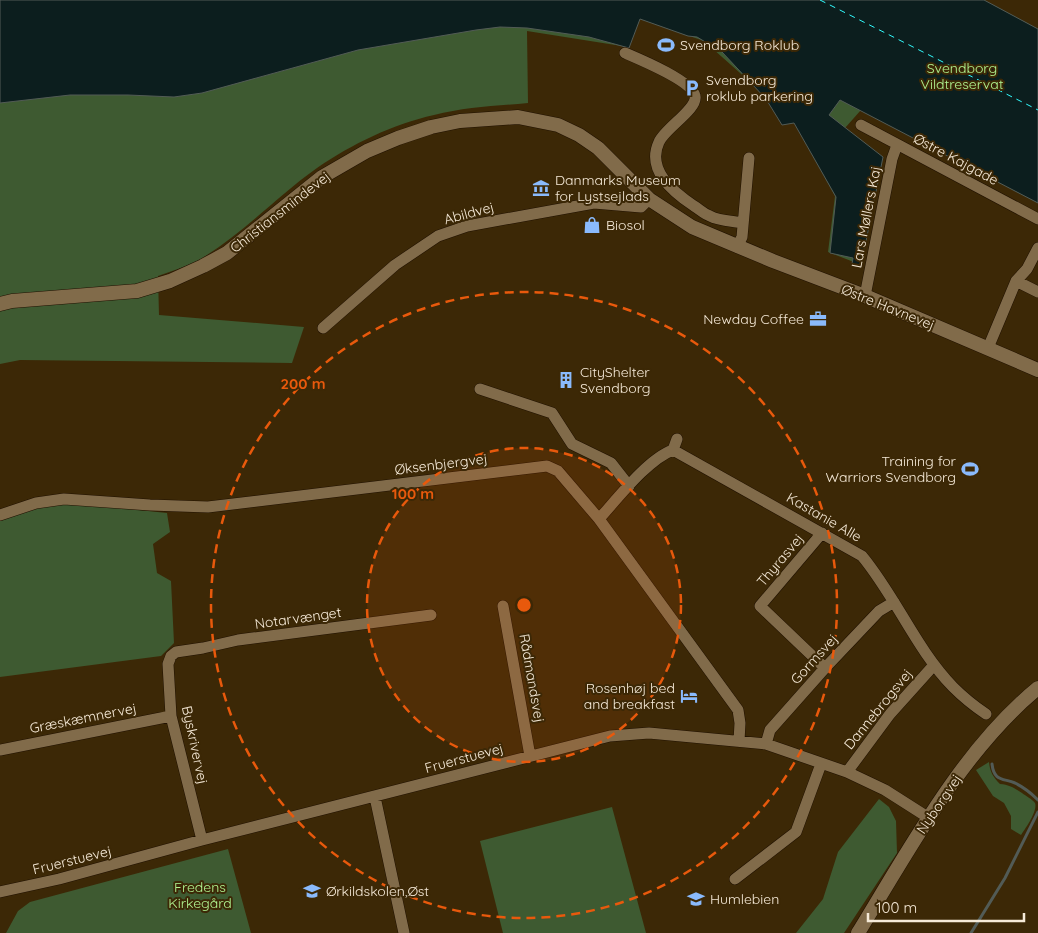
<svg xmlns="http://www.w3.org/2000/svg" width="1038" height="933" viewBox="0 0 1038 933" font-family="Quicksand,sans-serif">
  <rect width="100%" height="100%" fill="#3c2806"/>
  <!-- green -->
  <path fill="#3e5a31" d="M 0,0 L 984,0 L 1038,29 L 1038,203 L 861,110 L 845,128 L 882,157 L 859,264 L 828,252 L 835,196 L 793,120 L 704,41 L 640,19 L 628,47 L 527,31 L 528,103 C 496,106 465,107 434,115 C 393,124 352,144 317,168 C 276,197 241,236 197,261 C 185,267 171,271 158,276 L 159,315 L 304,327 L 292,363 L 20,360 L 0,364 Z
    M 81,504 L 167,513 L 170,532 L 153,544 L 157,573 L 171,581 L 174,643 L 161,656 L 0,677 L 0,521 L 29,510 L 53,505 Z
    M 989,762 C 990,772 993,777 1000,784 C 1010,785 1014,788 1022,793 C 1026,796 1032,799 1035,803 C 1038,811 1025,829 1021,835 L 1011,829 L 1011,816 L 1004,803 L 993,796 L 976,770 Z
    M 879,799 L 889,807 L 896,821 L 897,853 L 844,933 L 796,933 L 823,899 L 838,852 Z
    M 612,807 L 646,933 L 503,933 L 480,841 Z
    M 228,849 L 251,933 L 6,933 L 18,911 L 30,902 Z"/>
  <!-- water -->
  <path fill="#0c1e1e" stroke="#525b56" d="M 0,0 L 984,0 L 1038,29 L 1038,203 L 840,100 L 829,115 L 883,157 L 861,266 L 852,264 L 853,258 L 830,253 L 836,197 L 794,123 L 782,125 L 766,99 L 722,52 L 697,37 L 688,36 L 640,19 L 629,48 L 589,37 L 527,28 L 500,27 L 476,30 L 358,50 L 202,93 L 174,97 L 128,95 L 70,95 L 0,103 Z"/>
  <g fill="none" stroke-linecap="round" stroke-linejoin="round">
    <!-- stream -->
    <path stroke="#525b56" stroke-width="3" d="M 992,764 C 994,781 1002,778 1015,783 C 1023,787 1032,794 1038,800
      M 971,933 L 1005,878 L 1038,812"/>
    <!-- ferry -->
    <path stroke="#32fbfe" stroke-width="1" stroke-dasharray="6 5" stroke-linecap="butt" d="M 820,0 L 1038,110"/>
    <!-- minor casing -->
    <g stroke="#201100" stroke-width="12">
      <path id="minor" d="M 625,53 C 639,59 692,81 695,96 C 698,109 665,128 659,142 C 646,170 673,192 694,206 C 699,209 704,214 710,216 C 719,221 733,221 743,223
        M 861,125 L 1038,219
        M 737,247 L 742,237 L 749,158
        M 1016,281 L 1038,292
        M 865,296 L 892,159 L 897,145
        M 323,328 L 395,265 L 438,236 L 467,226 L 594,203 L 641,207 L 649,199
        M 988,348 L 1016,281 L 1027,269 L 1038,248
        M 480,389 L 552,413 L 572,444 L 611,463 L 629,486
        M 673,450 L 862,556 C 896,597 916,649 953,687 C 963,697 974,706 986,714
        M 0,515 L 36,503 L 64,499 L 150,505 L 208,507 L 547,466 L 558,471 L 599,519 L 738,710 L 740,723 L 739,741
        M 599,519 C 618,498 648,459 673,450 L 677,439
        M 822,533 L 760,606 L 825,668
        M 503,606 L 530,756
        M 766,744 L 770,730 L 825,668 L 879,611 L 894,602
        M 0,750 L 171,716
        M 847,772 L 890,714 L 934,665
        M 375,797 L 404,933
        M 202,840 L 171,716 L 168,664 L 171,656 L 176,652 L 203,648 L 238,640 L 431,615
        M 735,879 L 796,832 L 821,764
        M 0,892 L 59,879 L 202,840 L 610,736 L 649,733 L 766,744 L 847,772 L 885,790 L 929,818"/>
    </g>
    <!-- tertiary casing -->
    <g stroke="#201100" stroke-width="15">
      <path id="tertiary" d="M 0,304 L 12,301 L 137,291 L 170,281 L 203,266 L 227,253 L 322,177 L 367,151 L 398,138 L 431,127 L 460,121 L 518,117 L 558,125 L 579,135 L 598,148 L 649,199 L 692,227 L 773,261 L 865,296 L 1038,370
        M 858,933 C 909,850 962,750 1038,688"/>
    </g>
    <!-- minor -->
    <use href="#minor" stroke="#816b4a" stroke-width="11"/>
    <!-- tertiary -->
    <use href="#tertiary" stroke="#816b4a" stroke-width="14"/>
  </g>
  <!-- distance rings -->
  <circle cx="524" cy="605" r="157" fill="#e8590c" fill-opacity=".12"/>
  <g fill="none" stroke="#e8590c" stroke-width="2.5" stroke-dasharray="9 6">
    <circle cx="524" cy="605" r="157"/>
    <circle cx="524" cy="605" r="313"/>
  </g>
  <!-- icons -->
  <defs>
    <g id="stadium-bare" transform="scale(1.35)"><path d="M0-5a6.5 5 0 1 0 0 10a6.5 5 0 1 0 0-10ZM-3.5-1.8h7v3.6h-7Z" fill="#8abafc" stroke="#3c2806" stroke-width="2.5" paint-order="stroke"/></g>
    <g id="parking-bare" transform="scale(1.35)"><path d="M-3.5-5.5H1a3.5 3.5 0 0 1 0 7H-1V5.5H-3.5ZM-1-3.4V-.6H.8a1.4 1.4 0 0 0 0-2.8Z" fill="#8abafc" stroke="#3c2806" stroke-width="2.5" paint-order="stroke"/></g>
    <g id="museum-bare" transform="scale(1.35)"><path d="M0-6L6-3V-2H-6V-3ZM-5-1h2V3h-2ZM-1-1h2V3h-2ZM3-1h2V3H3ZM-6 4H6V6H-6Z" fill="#8abafc" stroke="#3c2806" stroke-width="2.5" paint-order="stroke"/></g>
    <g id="shop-bare" transform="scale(1.35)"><path d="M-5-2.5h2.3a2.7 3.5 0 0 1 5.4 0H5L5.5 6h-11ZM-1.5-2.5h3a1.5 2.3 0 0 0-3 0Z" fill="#8abafc" stroke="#3c2806" stroke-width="2.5" paint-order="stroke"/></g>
    <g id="office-bare" transform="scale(1.35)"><path d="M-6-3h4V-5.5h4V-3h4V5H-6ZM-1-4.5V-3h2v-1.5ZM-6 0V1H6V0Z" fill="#8abafc" stroke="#3c2806" stroke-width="2.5" paint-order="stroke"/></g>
    <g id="building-bare" transform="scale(1.35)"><path d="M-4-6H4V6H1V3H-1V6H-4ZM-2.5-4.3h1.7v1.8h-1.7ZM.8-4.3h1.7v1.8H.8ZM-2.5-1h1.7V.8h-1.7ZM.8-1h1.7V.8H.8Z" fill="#8abafc" stroke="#3c2806" stroke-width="2.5" paint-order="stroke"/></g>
    <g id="hotel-bare" transform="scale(1.35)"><path d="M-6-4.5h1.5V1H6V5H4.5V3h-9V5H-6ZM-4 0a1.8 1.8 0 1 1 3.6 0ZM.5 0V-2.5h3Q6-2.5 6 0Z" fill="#8abafc" stroke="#3c2806" stroke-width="2.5" paint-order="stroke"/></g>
    <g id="school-bare" transform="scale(1.35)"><path d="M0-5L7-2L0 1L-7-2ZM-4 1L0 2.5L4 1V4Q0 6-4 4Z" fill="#8abafc" stroke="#3c2806" stroke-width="2.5" paint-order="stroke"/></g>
  </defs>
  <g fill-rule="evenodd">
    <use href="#stadium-bare" x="666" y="45"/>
    <use href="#parking-bare" x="692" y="88"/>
    <use href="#museum-bare" x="541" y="188"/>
    <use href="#shop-bare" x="592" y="225"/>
    <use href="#office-bare" x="818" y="319"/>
    <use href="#building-bare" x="566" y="380"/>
    <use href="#stadium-bare" x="970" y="469"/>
    <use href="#hotel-bare" x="689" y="696"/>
    <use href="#school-bare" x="312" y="891"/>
    <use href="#school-bare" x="696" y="899"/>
  </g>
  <g text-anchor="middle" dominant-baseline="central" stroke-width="4" stroke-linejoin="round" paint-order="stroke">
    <!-- poi labels -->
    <g font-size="14" fill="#f6ead8" stroke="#3c2806" text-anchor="start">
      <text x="680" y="45">Svendborg Roklub</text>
      <text x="706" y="80">Svendborg<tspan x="706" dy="16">roklub parkering</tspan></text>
      <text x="555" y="180">Danmarks Museum<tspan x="555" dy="16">for Lystsejlads</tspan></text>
      <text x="606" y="225">Biosol</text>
      <text x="804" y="319" text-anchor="end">Newday Coffee</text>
      <text x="580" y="372">CityShelter<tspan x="580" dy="16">Svendborg</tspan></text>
      <text x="956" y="461" text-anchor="end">Training for<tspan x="956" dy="16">Warriors Svendborg</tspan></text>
      <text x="675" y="688" text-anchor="end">Rosenhøj bed<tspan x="675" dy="16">and breakfast</tspan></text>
      <text x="326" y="891">Ørkildskolen,Øst</text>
      <text x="710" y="899">Humlebien</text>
    </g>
    <!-- park labels -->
    <g font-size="14" fill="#b1f693" stroke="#3c2806">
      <text x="962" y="68">Svendborg<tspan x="962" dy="16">Vildtreservat</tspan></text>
      <text x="200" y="887">Fredens<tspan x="200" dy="16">Kirkegård</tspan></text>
    </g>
    <!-- street labels -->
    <g font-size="14" fill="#f6ead8" stroke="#3c2806">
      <text transform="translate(956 159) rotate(28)">Østre Kajgade</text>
      <text transform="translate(280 212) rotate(-38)">Christiansmindevej</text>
      <text transform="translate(469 213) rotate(-15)">Abildvej</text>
      <text transform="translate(866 217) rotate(-79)">Lars Møllers Kaj</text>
      <text transform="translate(888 307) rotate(22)">Østre Havnevej</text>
      <text transform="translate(441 464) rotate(-7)">Øksenbjergvej</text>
      <text transform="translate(824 517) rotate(30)">Kastanie Alle</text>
      <text transform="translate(780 560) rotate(-50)">Thyrasvej</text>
      <text transform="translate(298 618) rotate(-8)">Notarvænget</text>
      <text transform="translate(814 659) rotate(-48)">Gormsvej</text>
      <text transform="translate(532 678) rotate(80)">Rådmandsvej</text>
      <text transform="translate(878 709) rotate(-51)">Dannebrogsvej</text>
      <text transform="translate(83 718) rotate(-11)">Græskæmnervej</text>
      <text transform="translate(195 745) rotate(78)">Byskrivervej</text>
      <text transform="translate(464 758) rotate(-15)">Fruerstuevej</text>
      <text transform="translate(939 804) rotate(-56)">Nyborgvej</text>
      <text transform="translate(72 860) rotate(-14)">Fruerstuevej</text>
    </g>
  </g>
  <circle cx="524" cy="605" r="8" fill="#e8590c" stroke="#3c2806" stroke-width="2.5"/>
  <g font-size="15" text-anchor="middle" font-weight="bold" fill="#e8590c" stroke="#3c2806" stroke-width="4" stroke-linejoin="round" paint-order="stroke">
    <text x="303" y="389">200 m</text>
    <text x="413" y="499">100 m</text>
  </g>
  <!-- scale -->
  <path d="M868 913v8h156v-8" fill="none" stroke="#f6ead8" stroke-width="2.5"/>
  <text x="876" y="913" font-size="15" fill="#f6ead8" stroke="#3c2806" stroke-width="4" paint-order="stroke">100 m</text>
</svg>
